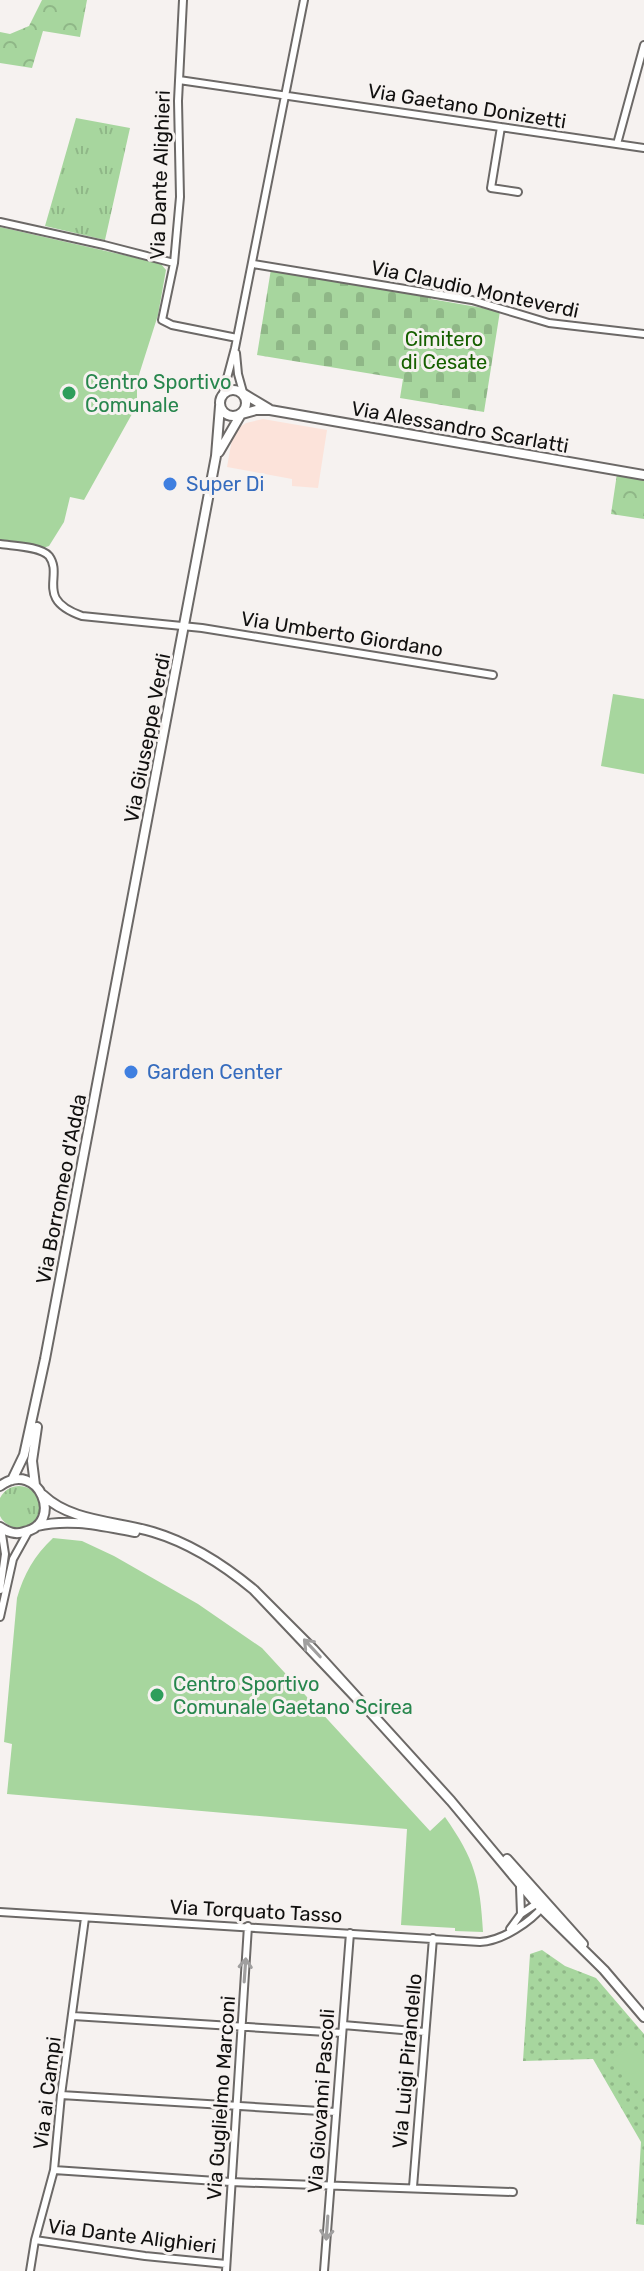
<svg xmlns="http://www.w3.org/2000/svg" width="644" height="2271" viewBox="0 0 644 2271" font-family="Rubik,sans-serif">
  <defs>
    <pattern id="grass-tufts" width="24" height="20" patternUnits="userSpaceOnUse" patternTransform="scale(2)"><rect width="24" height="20" fill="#a7d69e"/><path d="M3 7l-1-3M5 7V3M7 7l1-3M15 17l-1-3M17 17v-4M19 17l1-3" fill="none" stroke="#8fb787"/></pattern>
    <pattern id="forest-crowns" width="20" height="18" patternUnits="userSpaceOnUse" patternTransform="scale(2)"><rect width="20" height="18" fill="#a7d69e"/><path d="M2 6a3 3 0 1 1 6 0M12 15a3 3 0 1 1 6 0" fill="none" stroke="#8fb787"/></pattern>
    <pattern id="cemetery-stones" width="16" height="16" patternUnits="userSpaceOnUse" patternTransform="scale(2)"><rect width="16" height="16" fill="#a7d69e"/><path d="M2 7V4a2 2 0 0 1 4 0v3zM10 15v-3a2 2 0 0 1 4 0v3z" fill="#8fb787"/></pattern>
    <pattern id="park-dots" width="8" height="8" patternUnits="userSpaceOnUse" patternTransform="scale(2)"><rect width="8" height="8" fill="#a7d69e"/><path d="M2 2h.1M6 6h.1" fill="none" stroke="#8fb787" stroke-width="1.8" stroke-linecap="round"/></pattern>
  </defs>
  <rect width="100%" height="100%" fill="#f6f2f0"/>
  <!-- commercial -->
  <path fill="#fce3da" d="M 263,419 L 327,430 L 318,488 L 292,486 L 292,479 L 227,467 L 232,439 L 237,429 L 246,423 Z"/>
  <!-- grass -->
  <path fill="url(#grass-tufts)" d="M 76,118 L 130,128 L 105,240 L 45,226 Z
    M-2 1507a21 21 0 1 1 42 0a21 21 0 1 1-42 0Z"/>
  <!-- forest -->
  <path fill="url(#forest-crowns)" d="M 42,0 L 87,0 L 80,37 L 43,31 L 32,68 L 0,63 L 0,32 L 10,34 L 29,26 Z
    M 618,467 L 644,476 L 644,519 L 611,514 Z"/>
  <!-- cemetery -->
  <path fill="url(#cemetery-stones)" d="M 271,269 L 431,295 L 431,299 L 500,311 L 484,412 L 400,398 L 403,379 L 257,355 Z"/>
  <!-- park -->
  <path fill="url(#park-dots)" d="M 542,1950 L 565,1966 L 596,1978 L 644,2034 L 644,2225 L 636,2224 L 641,2142 L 593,2059 L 523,2061 L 530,1954 Z"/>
  <!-- garden -->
  <path fill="#a7d69e" d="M 0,227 L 150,261 L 161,264 L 166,270 L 158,315 L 137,381 L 137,405 L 84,500 L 70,497 L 64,522 L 49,546 L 43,548 L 0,541 Z
    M 613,694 L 644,699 L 644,774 L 601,766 Z
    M 53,1538 L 82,1541 L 114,1556 L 198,1604 L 262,1648 L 430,1831 L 445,1817 C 475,1860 480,1880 483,1932 L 455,1931 L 455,1928 L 401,1925 L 407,1829 L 7,1794 L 12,1744 L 4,1742 L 17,1598 C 24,1574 34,1556 53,1538 Z
    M 632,2043 L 644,2056 L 644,2098 L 611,2061 Z"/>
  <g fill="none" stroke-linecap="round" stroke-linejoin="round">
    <!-- minor casing -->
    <g stroke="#6c6967" stroke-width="10">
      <path id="minor" d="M 183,0 L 178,101 L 180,197 L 174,263 L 162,320 L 172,325 L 237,338
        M 179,80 L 644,148
        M 501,127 L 491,188 L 518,192
        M 617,144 L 644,45
        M 0,222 L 104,245 L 174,263
        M 253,264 L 472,300 L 549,323 L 644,334
        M 236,353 L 238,374 L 243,392
        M 222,397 L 235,348 L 304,0
        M 0,544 C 12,546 40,546 49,556 C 64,576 34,599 82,616 L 202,628 L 493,675
        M 0,1590 L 5,1554 L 1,1528
        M 0,1617 L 13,1559 L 28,1532
        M 520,1887 L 521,1914
        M 0,1912 L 480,1942 C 502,1941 531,1922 544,1905
        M 510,1929 L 521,1914 L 539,1902
        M 73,2016 L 342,2033
        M 343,2025 L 425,2032
        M 61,2095 L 336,2112
        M 54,2170 L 231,2182 L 513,2192
        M 413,2187 L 433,1938
        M 35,2240 L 145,2256 L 226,2264
        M 30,2271 L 35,2240 L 54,2170 L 61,2095 L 85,1918
        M 226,2271 L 248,1926
        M 324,2271 L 350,1933"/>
    </g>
    <!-- tertiary casing -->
    <g stroke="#6c6967" stroke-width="12">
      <path id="tertiary" d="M220 403a13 13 0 1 1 26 0a13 13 0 1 1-26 0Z
        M 244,394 L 269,409
        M 242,414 L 256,410 L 270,410 L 644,475
        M 219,452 L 240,416
        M 12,1480 L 24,1455 L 45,1359 L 216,456 L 220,406
        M 35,1485 L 32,1461 L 37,1427
        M 0,1486 C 39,1458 65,1524 24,1532 C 15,1535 8,1532 0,1527
        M 43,1495 C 71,1522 117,1521 153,1532 C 190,1543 224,1565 254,1590
        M 37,1526 C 71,1518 101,1526 135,1532
        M 364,1706 L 254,1590 L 313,1649 L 451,1801 L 536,1903 L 605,1971
        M 507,1859 L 583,1944
        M 604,1970 L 644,2017"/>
    </g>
    <!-- minor -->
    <use href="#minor" stroke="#fff" stroke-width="6"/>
    <!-- tertiary -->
    <use href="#tertiary" stroke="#fff" stroke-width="8"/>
  </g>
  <!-- one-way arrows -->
  <defs><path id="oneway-shaft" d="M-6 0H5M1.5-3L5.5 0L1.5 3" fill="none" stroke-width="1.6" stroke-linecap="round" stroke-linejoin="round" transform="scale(2)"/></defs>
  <g stroke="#a09f9f">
    <use href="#oneway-shaft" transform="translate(312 1648) rotate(-133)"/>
    <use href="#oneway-shaft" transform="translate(245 1970) rotate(-86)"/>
    <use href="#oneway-shaft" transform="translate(327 2228) rotate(94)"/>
  </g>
  <!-- markers -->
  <g fill="#2e9e5b" stroke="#f6f2f0" stroke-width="3">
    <circle cx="69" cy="393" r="8"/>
    <circle cx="157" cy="1695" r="8"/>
  </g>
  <g fill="#3f7fe0" stroke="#f6f2f0" stroke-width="3">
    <circle cx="170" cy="484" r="8"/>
    <circle cx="131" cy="1072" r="8"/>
  </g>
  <g text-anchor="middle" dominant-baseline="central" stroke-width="6" stroke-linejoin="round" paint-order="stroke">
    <!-- street labels -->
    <g font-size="20" fill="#11100f" stroke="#f6f2f0">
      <text transform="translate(467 106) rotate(9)">Via Gaetano Donizetti</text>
      <text transform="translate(160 175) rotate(-88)">Via Dante Alighieri</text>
      <text transform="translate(475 289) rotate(12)">Via Claudio Monteverdi</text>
      <text transform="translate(460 427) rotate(10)">Via Alessandro Scarlatti</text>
      <text transform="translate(342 634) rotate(9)">Via Umberto Giordano</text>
      <text transform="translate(147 738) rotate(-79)">Via Giuseppe Verdi</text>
      <text transform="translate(61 1189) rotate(-79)">Via Borromeo d'Adda</text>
      <text transform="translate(256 1911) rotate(3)">Via Torquato Tasso</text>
      <text transform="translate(407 2061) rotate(-85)">Via Luigi Pirandello</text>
      <text transform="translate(47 2093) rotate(-83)">Via ai Campi</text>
      <text transform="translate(221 2098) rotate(-86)">Via Guglielmo Marconi</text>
      <text transform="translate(321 2101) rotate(-86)">Via Giovanni Pascoli</text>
      <text transform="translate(132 2236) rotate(7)">Via Dante Alighieri</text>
    </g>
    <!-- park labels -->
    <g font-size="20" fill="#166000" stroke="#f6f2f0">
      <text x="444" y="339">Cimitero<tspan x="444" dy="23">di Cesate</tspan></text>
    </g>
    <!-- leisure labels -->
    <g font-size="20" fill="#27864d" stroke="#f6f2f0" text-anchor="start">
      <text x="85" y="382">Centro Sportivo<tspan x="85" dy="23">Comunale</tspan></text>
      <text x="173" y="1684">Centro Sportivo<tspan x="173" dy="23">Comunale Gaetano Scirea</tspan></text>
    </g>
    <!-- shop labels -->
    <g font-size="20" fill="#366cbe" stroke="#f6f2f0" text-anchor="start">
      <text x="186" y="484">Super Di</text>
      <text x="147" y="1072">Garden Center</text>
    </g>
  </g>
</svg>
